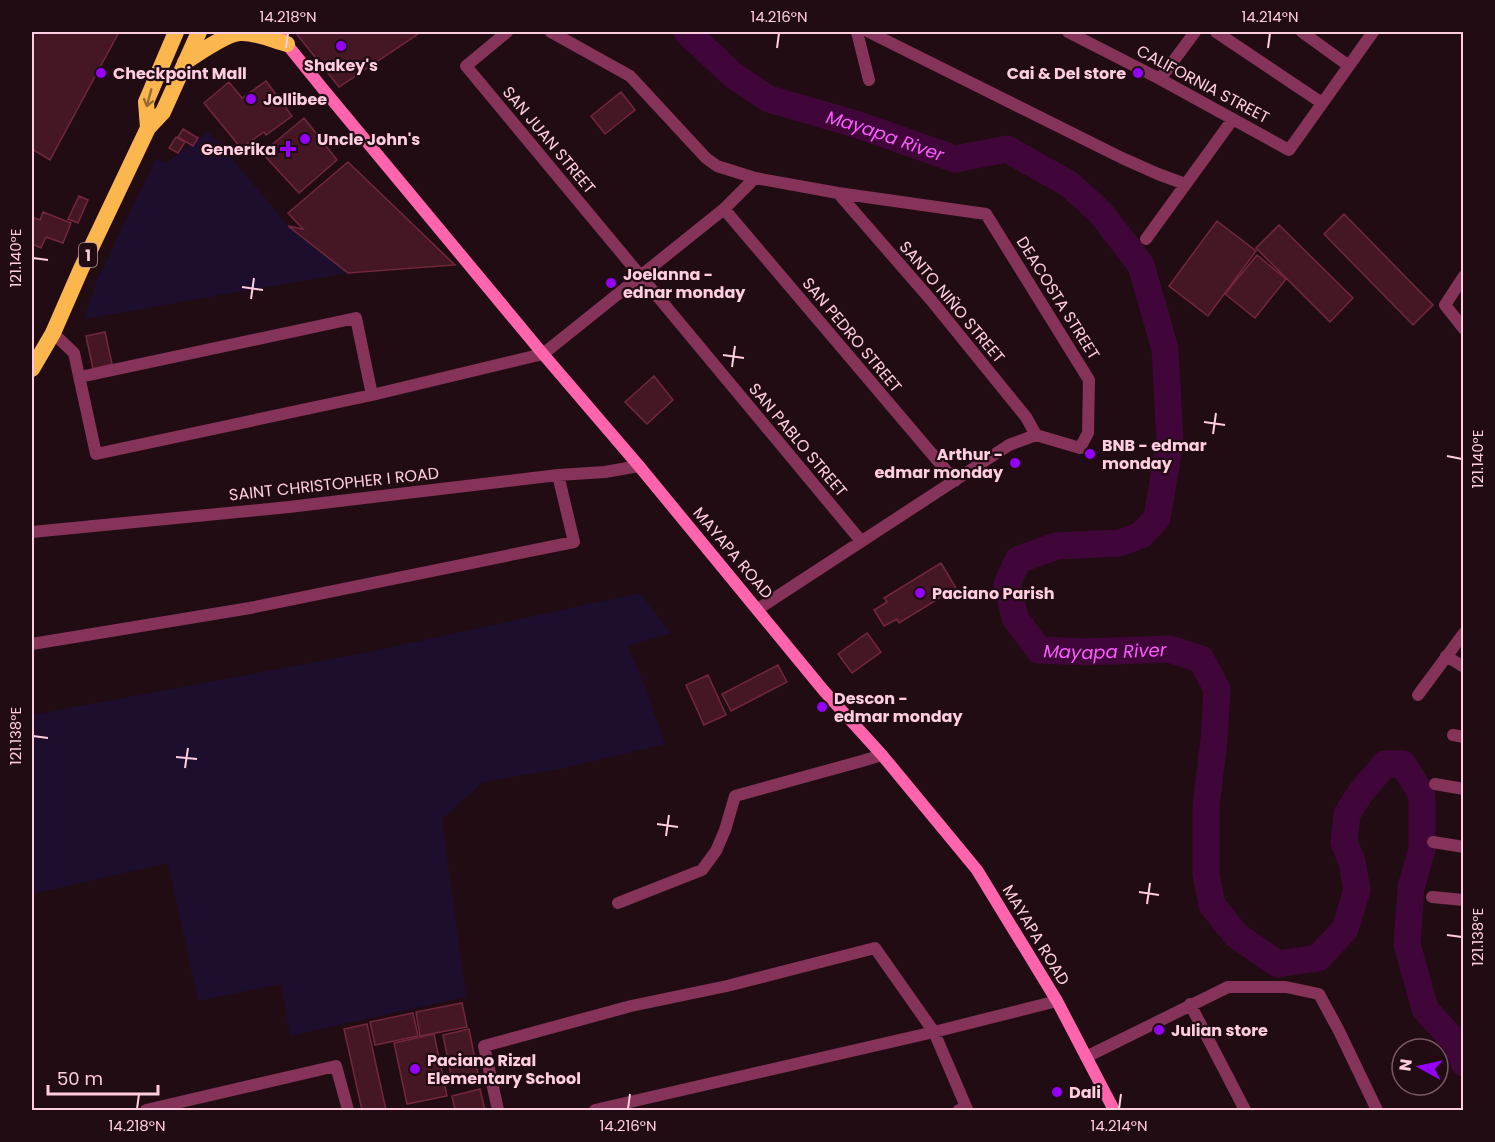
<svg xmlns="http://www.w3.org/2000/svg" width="1495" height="1142" viewBox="0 0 1495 1142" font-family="Poppins,sans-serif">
  <rect width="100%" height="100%" fill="#220c13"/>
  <!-- green -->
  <path fill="#1d0e2d" d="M 208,131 L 229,155 L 288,226 L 348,273 L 84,319 L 97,280 L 156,159 L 167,163 Z
    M 640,593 L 671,633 L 628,646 L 645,687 L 665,744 L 560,769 L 483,782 L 442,819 L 466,997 L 290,1036 L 281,984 L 198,1001 L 168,863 L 32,894 L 32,715 L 364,653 Z"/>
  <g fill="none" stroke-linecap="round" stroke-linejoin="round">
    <!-- river -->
    <path stroke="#410639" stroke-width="27" id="s1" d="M 687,32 L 734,76 L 769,99 L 859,125 L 955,159 L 1007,149 L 1069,184 L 1100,212 L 1141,265 L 1165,349 L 1170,441 L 1157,518 L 1141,535 L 1120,543 L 1056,546 L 1018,560 L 1007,584 L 1015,618 L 1039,650 L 1086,652 L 1169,649 L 1201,659 L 1217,689 L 1214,740 L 1206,805 L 1206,874 L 1212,905 L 1236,935 L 1278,964 L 1318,958 L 1345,929 L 1357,890 L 1352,862 L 1344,842 L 1347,814 L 1361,792 L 1385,764 L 1403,764 L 1422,795 L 1422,850 L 1411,887 L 1407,944 L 1425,1009 L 1457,1044 L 1464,1063"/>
  </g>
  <!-- building -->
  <path fill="#451724" stroke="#72273d" stroke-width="1.5" d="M 32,32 L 119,32 L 50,160 L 32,149 Z
    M 295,32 L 421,32 L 339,87 Z
    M 266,81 L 292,116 L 266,135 L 264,132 L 241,148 L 204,103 L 229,82 L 242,98 Z
    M 621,92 L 635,110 L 605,134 L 591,116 Z
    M 304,118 L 337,160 L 299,193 L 262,153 Z
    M 183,129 L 198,138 L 193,146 L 178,137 Z
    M 176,137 L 185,142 L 178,153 L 169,148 Z
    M 348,162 L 455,265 L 348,273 L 288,226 L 303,229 L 288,213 Z
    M 79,196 L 88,200 L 78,223 L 68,219 Z
    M 43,212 L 71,223 L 63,243 L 46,237 L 41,248 L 32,244 L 32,217 L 40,220 Z
    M 1344,214 L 1433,305 L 1413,325 L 1324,234 Z
    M 1217,221 L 1256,251 L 1208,316 L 1169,286 Z
    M 1279,225 L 1353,298 L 1330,322 L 1256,248 Z
    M 1257,255 L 1286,279 L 1255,318 L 1225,294 Z
    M 105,332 L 112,364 L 93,369 L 86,336 Z
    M 654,376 L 673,400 L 647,424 L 625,402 Z
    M 941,563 L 956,588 L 899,623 L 897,619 L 884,626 L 874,610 L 887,602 L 884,598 Z
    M 867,633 L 881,652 L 852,673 L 838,654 Z
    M 778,665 L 787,682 L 731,711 L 722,694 Z
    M 708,675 L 726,715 L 704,725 L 686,685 Z
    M 462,1003 L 467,1027 L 420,1036 L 416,1012 Z
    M 413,1013 L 418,1036 L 375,1045 L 370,1022 Z
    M 367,1024 L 386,1110 L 362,1110 L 344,1029 Z
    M 469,1029 L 478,1074 L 452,1080 L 443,1035 Z
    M 434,1034 L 447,1096 L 407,1104 L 394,1043 Z
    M 480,1089 L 485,1110 L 455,1110 L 452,1096 Z"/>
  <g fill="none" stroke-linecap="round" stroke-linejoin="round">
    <!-- minor -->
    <path stroke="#853358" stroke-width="12" d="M 507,32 L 466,66 L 861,541
      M 551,32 L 630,76 L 706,158 L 717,166 L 755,178
      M 857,32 L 869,80
      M 869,32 L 1122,158 L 1158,174 L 1185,184
      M 1068,32 L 1160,79 L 1289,150 L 1373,32
      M 1216,32 L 1322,103
      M 1302,32 L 1349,66
      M 1160,79 L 1195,32
      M 838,193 L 931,300 L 1026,417 L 1036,435
      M 724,209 L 955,481
      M 1146,239 L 1233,119
      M 1464,276 L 1445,305 L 1464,329
      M 53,333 L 74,353 L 96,454 L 372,395 L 543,354 L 724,209 L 755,178 L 838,193 L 986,214 L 1089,380 L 1088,433 L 1080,448 L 1036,435 L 1009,445 L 758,609
      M 80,377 L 356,318 L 372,395
      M 32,532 L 289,507 L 558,475 L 605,472 L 639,466
      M 32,644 L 250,608 L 574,542 L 558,475
      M 1446,656 L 1464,667
      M 1418,695 L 1464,633
      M 1453,735 L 1464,737
      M 1435,784 L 1464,789
      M 1433,842 L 1464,847
      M 1432,897 L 1464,900
      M 618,903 L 702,870 L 716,851 L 725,830 L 735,796 L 862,761 L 882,755
      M 1190,1004 L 1245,1110
      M 1086,1057 L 1228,987 L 1286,987 L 1319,994 L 1339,1031 L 1377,1110
      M 146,1110 L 336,1066 L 348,1110
      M 498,1110 L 484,1046 L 631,1006 L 727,986 L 875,948 L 934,1032 L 967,1109 L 959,1110
      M 595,1110 L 934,1032 L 1057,1001"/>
    <!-- secondary -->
    <path stroke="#ff64ac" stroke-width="12" d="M 277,32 L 323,89 L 543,354 L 639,466 L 824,691 L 882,755 L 977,870 L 1057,1001 L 1114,1110"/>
    <!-- trunk -->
    <path stroke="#fcb64e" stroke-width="16" d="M 185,62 C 198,54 225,34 240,33 C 255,32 272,40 287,44
      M 148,128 L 146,102 L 176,32
      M 32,369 L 53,333 L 81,269 L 148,128 L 163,112 L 199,32"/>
  </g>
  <!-- one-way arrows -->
  <defs><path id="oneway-shaft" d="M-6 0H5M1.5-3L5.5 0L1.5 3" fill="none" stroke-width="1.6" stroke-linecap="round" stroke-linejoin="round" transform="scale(1.5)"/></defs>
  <use stroke="#9a6a33" href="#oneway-shaft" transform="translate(149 98) rotate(105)"/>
  <!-- ticks -->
  <path fill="none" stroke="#ffcde0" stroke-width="2" d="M 286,48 L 288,33M 777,48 L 779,33M 1268,48 L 1270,33M 33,258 L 48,260M 242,287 L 263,290M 251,299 L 254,278M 723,355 L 744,358M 732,367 L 735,346M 1204,422 L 1225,425M 1213,434 L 1216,413M 1447,456 L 1462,459M 33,736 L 48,738M 176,757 L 197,759M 185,768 L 188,748M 657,824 L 678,827M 666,836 L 669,815M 1139,892 L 1159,895M 1147,904 L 1150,883M 1447,935 L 1462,937M 137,1109 L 139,1094M 628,1109 L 630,1094M 1119,1109 L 1121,1094"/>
  <!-- markers -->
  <g fill="#9700f8" stroke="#220c13" stroke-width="2">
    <circle cx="341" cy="46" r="6"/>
    <circle cx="101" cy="73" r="6"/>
    <circle cx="1138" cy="73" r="6"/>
    <circle cx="251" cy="99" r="6"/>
    <circle cx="305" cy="139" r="6"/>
    <path d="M285 140h6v6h6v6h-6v6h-6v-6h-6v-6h6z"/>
    <circle cx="611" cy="283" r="6"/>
    <circle cx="1090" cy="454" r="6"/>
    <circle cx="1015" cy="463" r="6"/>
    <circle cx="920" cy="593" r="6"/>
    <circle cx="822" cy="707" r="6"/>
    <circle cx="1159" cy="1030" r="6"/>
    <circle cx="415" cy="1069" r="6"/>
    <circle cx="1057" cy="1092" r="6"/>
  </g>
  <g text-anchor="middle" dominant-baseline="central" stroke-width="4.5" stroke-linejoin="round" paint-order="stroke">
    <!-- shield labels -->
    <rect fill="#220c13" stroke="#bd93a2" stroke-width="1.5" x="79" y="243" width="18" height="24" rx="4.5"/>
    <g font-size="15" font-weight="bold" fill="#ffcde0">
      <text x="88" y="255">1</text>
    </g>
    <!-- poi labels -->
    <g font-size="16" font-weight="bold" fill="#ffcde0" stroke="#220c13" text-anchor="start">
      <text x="341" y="65" text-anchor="middle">Shakey's</text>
      <text x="113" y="73">Checkpoint Mall</text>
      <text x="1126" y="73" text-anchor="end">Cai &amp; Del store</text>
      <text x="263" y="99">Jollibee</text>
      <text x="317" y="139">Uncle John's</text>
      <text x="276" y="149" text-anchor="end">Generika</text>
      <text x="623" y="274">Joelanna -<tspan x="623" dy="18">ednar monday</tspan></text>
      <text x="1102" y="445">BNB - edmar<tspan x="1102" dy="18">monday</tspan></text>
      <text x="1003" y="454" text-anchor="end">Arthur -<tspan x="1003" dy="18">edmar monday</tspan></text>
      <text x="932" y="593">Paciano Parish</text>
      <text x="834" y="698">Descon -<tspan x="834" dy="18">edmar monday</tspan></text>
      <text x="1171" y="1030">Julian store</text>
      <text x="427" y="1060">Paciano Rizal<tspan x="427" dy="18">Elementary School</tspan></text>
      <text x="1069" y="1092">Dali</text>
    </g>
    <!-- street labels -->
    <g font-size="16" fill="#ffcde0" stroke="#220c13">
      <text transform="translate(1203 84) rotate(28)">CALIFORNIA STREET</text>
      <text transform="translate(549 140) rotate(50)">SAN JUAN STREET</text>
      <text transform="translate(1058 298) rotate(58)">DEACOSTA STREET</text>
      <text transform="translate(952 302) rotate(50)">SANTO NIÑO STREET</text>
      <text transform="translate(852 335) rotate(50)">SAN PEDRO STREET</text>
      <text transform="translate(798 440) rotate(50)">SAN PABLO STREET</text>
      <text transform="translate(334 484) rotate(-6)">SAINT CHRISTOPHER I ROAD</text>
      <text transform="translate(733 553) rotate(50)">MAYAPA ROAD</text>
      <text transform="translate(1036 935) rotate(59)">MAYAPA ROAD</text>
    </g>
    <!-- water labels -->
    <g font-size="18" font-style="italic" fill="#fb5bff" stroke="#220c13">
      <text stroke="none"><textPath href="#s1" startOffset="228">Mayapa River</textPath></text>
      <text stroke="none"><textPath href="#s1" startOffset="1110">Mayapa River</textPath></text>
    </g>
  </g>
  <!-- border -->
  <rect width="1495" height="1142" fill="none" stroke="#220c13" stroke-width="66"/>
  <!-- north arrow -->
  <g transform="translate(1420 1067) rotate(278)"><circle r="28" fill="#220c13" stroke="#7a5965" stroke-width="1.5"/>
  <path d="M0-4.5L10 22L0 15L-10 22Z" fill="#9700f8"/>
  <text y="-9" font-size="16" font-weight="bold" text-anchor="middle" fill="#ffcde0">N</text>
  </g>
  <!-- scale -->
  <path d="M48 1085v9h110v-9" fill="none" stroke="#ffcde0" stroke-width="3"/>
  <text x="57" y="1085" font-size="18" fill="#ffcde0" stroke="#220c13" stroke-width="4.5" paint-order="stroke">50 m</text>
  <rect x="33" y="33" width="1429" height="1076" fill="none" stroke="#ffcde0" stroke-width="2"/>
  <g font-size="15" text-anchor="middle" fill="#ffcde0">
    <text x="288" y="22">14.218°N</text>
    <text x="779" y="22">14.216°N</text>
    <text x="1270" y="22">14.214°N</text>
    <text transform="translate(16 258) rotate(-90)" y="5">121.140°E</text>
    <text transform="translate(1478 459) rotate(-90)" y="5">121.140°E</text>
    <text transform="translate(16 736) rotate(-90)" y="5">121.138°E</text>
    <text transform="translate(1478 937) rotate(-90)" y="5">121.138°E</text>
    <text x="137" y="1131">14.218°N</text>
    <text x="628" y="1131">14.216°N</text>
    <text x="1119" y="1131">14.214°N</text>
  </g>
</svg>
